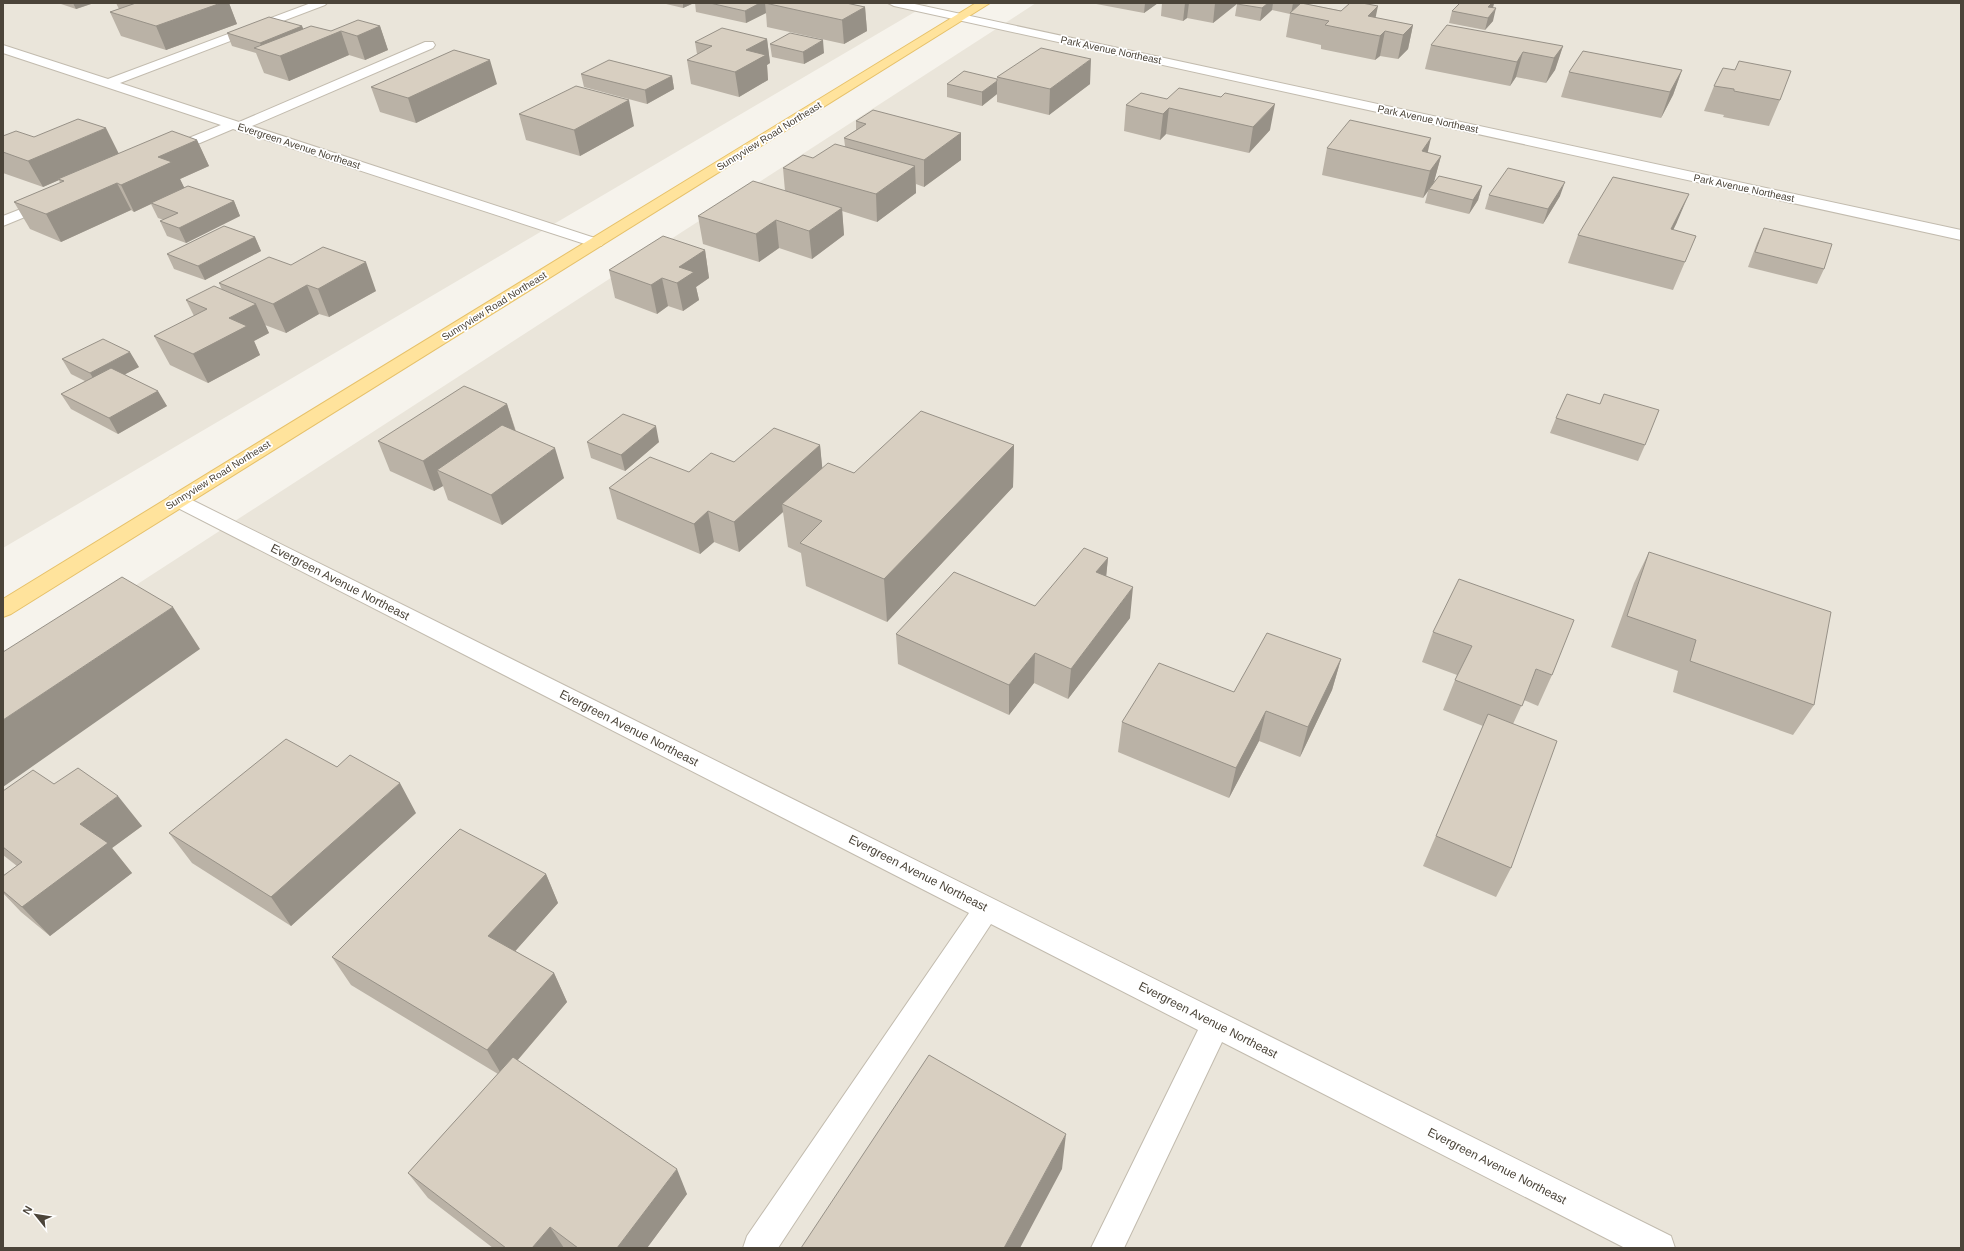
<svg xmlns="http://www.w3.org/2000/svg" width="1964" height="1251" viewBox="0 0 1964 1251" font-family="Arial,sans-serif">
  <rect width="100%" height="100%" fill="#f6f3ec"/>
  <!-- residential -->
  <path fill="#eae5da" d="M 3,3 L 930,3 L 3,548 Z
    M 1036,3 L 1961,3 L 1961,1248 L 3,1248 L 3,671 Z"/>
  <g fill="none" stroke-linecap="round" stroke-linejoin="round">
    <!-- minor casing -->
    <g stroke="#c2bbae" stroke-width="2">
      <path id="minor" d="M 311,3 L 327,3 L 325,5 L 120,83 L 239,122 L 425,42 L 433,42 L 435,45 L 433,48 L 252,126 L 601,240 L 604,243 L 601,246 L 591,246 L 239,131 L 233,129 L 174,154 L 164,154 L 162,151 L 164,148 L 221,125 L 3,53 L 3,45 L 108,79 Z
        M 888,3 L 910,3 L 1961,230 L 1961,240 L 894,6 Z
        M 49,198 L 54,199 L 56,202 L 54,205 L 3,226 L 3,216 Z
        M 177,494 L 184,496 L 1671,1236 L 1675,1248 L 1625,1248 L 1222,1042 L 1124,1248 L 1091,1248 L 1198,1030 L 991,924 L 778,1248 L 743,1248 L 747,1236 L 969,913 L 170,504 L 167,500 L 170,496 Z"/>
    </g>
    <!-- major casing -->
    <g stroke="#e6c16a" stroke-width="2">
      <path id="major" d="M 976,3 L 990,3 L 11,614 L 3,617 L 3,599 Z"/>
    </g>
    <!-- minor -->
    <use href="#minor" fill="#fff" fill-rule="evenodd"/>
    <!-- major -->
    <use href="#major" fill="#ffe39c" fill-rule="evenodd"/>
  </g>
  <!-- wall -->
  <path fill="#bab2a6" d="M 58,3 L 94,3 L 76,9 Z
    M 116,3 L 229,3 L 237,24 L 166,50 L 121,36 L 110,12 L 119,9 Z
    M 662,3 L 694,3 L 683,8 Z
    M 695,3 L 846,3 L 865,7 L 867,31 L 844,44 L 767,27 L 766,13 L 746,23 L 696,12 Z
    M 1091,3 L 1158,3 L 1144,13 Z
    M 1162,3 L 1302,3 L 1413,25 L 1408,49 L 1398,59 L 1380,56 L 1375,60 L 1321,49 L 1321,45 L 1286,37 L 1290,14 L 1272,10 L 1260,21 L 1235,16 L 1237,4 L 1213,23 L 1187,18 L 1183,21 L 1161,16 Z
    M 1494,3 L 1493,8 L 1493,21 L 1485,30 L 1449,23 L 1452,11 Z
    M 302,26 L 303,29 L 331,31 L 380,26 L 388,50 L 365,60 L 349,55 L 289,81 L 264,73 L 256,53 L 232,46 L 227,33 Z
    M 767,39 L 770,63 L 767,65 L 768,80 L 739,97 L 691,84 L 687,60 L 697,54 L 695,42 Z
    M 770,44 L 824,53 L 804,64 L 772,57 Z
    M 1431,45 L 1563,46 L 1555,70 L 1546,83 L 1516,77 L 1510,86 L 1425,69 Z
    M 1723,68 L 1780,100 L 1769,126 L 1723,117 L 1724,115 L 1704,111 L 1714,86 Z
    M 1682,70 L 1673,95 L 1661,118 L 1561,97 L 1569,72 Z
    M 581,74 L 672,76 L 674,89 L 647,104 L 584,87 Z
    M 997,77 L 1090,84 L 1049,115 L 997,102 L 997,94 L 982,106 L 947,97 L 947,84 L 997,79 Z
    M 497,84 L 416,123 L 380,112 L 371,87 Z
    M 1141,93 L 1270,130 L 1249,153 L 1166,134 L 1160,140 L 1124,131 L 1126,105 Z
    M 519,114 L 634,126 L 580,156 L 526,140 Z
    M 856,121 L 961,133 L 961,160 L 924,187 L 916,184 L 916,193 L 877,222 L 842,211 L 844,235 L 812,259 L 779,248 L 759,262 L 703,244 L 698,216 L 785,191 L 783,168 L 813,158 L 845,146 L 844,138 L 856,130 Z
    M 3,136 L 34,137 L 119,154 L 197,140 L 209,166 L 180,179 L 184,188 L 234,201 L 240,216 L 186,243 L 167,236 L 160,221 L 164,220 L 158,218 L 151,204 L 134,212 L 131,210 L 61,242 L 30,229 L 14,202 L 60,183 L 59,180 L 43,187 L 3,173 Z
    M 1327,148 L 1427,153 L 1441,156 L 1434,181 L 1482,186 L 1478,200 L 1469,214 L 1425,203 L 1428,191 L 1423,198 L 1322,175 Z
    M 1489,195 L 1560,196 L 1543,224 L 1485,209 Z
    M 1677,222 L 1673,230 L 1696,236 L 1673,290 L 1568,263 L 1578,235 Z
    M 1764,228 L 1824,269 L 1817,284 L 1748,267 L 1757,243 Z
    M 255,237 L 261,251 L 205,280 L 174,269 L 167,254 Z
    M 705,250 L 709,278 L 696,287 L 699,300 L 683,311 L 668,306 L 657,314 L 615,298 L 609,270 Z
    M 291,265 L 376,291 L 329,317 L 319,314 L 286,333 L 265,325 L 269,333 L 254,341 L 260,355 L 208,383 L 170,365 L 154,336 L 194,316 L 186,300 L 222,290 L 219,283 Z
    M 62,359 L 139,367 L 125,374 L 167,406 L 118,434 L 71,409 L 61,394 L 85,381 L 71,374 Z
    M 507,404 L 516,431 L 564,478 L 502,525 L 448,500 L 443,486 L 434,491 L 390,471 L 378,441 Z
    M 1600,404 L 1645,445 L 1638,461 L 1550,433 L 1556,418 Z
    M 587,442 L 659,442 L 625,471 L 591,458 Z
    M 820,445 L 822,468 L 854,473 L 1014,445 L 1013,487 L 887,622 L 806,586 L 801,553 L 788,547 L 783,512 L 739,552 L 714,542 L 700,554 L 617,519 L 609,488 L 689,472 L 734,462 Z
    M 1649,552 L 1814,705 L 1793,735 L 1673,692 L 1678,671 L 1611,647 L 1634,583 Z
    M 1108,558 L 1106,576 L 1130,618 L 1068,699 L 1034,683 L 1009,715 L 898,664 L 896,634 L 1035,606 Z
    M 1433,632 L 1552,675 L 1538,706 L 1524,700 L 1513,724 L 1511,868 L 1496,897 L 1423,866 L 1483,726 L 1443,710 L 1457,675 L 1422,662 Z
    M 1341,659 L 1332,690 L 1300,757 L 1259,741 L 1229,798 L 1118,752 L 1122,722 L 1234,692 Z
    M 54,784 L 142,826 L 112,848 L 132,873 L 50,936 L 21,912 L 3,893 L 3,876 L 17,866 L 3,855 L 3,791 Z
    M 416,813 L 291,926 L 192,863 L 169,833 Z
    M 546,874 L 558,903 L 515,951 L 554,973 L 567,1002 L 517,1061 L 687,1194 L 647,1248 L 493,1248 L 428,1198 L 408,1173 L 498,1074 L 351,985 L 332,957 Z"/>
  <!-- shaded-wall -->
  <path fill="#979187" d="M 73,3 L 94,3 L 76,9 Z
    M 221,3 L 229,3 L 237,24 L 166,50 L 156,26 Z
    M 683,3 L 694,3 L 683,8 Z
    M 760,3 L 777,3 L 765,3 L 766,13 L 746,23 L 745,11 Z
    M 1145,3 L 1158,3 L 1144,13 Z
    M 1185,3 L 1189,3 L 1187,18 L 1183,21 Z
    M 1215,3 L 1238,3 L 1213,23 Z
    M 1268,3 L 1273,3 L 1272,10 L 1260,21 L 1262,8 Z
    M 1293,3 L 1302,3 L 1291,14 Z
    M 1492,3 L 1494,3 L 1492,11 L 1488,7 Z
    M 1378,6 L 1373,30 L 1368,16 Z
    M 865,7 L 867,31 L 844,44 L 842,20 Z
    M 1496,8 L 1493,21 L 1485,30 L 1488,18 Z
    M 1413,25 L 1408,49 L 1398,59 L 1403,35 Z
    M 302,26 L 307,38 L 263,51 L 260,43 Z
    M 380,26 L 388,50 L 365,60 L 357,36 Z
    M 341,31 L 349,55 L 289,81 L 280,56 Z
    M 1385,31 L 1380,56 L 1375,60 L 1380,36 Z
    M 767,39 L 770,63 L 767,65 L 768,80 L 739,97 L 735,72 L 746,50 Z
    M 823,40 L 824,53 L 804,64 L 803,52 Z
    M 1563,46 L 1555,70 L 1546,83 L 1554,58 Z
    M 1523,52 L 1516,77 L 1510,86 L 1517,62 Z
    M 1091,59 L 1090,84 L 1049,115 L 1050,89 Z
    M 490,60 L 497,84 L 416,123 L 408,98 Z
    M 1682,70 L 1673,95 L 1661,118 L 1670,92 Z
    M 672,76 L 674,89 L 647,104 L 645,90 Z
    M 997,81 L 997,94 L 982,106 L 982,92 Z
    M 629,100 L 634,126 L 580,156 L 574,130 Z
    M 1275,104 L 1270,130 L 1249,153 L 1253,127 Z
    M 1169,108 L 1166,134 L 1160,140 L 1163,114 Z
    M 106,128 L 119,154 L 58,179 L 59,180 L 43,187 L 28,161 Z
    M 961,133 L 961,160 L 924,187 L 924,160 Z
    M 1431,138 L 1425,164 L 1422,151 Z
    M 197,140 L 209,166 L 180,179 L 185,189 L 151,203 L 151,204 L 134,212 L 121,185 L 158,157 Z
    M 1441,156 L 1434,182 L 1429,189 L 1428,191 L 1423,198 L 1430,171 Z
    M 915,166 L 916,193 L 877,222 L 876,194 Z
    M 1565,182 L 1560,196 L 1543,224 L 1548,209 Z
    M 117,183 L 131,210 L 61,242 L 46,214 Z
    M 1482,186 L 1478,200 L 1469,214 L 1473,200 Z
    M 1689,194 L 1677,222 L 1660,257 L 1671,229 Z
    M 234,201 L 240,216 L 186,243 L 179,228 Z
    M 842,208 L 844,235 L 812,259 L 809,231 Z
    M 776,220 L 779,248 L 759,262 L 756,234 Z
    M 255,237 L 261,251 L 205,280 L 198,266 Z
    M 705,250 L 709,278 L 696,287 L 699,300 L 683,311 L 677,283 L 679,267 Z
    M 366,262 L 376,291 L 329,317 L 318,289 Z
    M 662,278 L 668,306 L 657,314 L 651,285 Z
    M 307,285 L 319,314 L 286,333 L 273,304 Z
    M 256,304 L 269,333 L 254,341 L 260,355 L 208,383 L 193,354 L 229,318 Z
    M 130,352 L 139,367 L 99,388 L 90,373 Z
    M 158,391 L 167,406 L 118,434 L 109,418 Z
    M 507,404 L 516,433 L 437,470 L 443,486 L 434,491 L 423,461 Z
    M 656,426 L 659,442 L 625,471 L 621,455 Z
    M 820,445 L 823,475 L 782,504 L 783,512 L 739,552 L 734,522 Z
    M 1014,445 L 1013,487 L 887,622 L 884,579 Z
    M 555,448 L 564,478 L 502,525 L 491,495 Z
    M 708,511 L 714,542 L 700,554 L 694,524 Z
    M 1108,558 L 1105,588 L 1096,572 Z
    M 1133,587 L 1130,618 L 1068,699 L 1071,669 Z
    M 173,607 L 200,649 L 3,787 L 3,720 Z
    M 1035,653 L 1034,683 L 1009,715 L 1009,685 Z
    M 1341,659 L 1332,690 L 1300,757 L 1308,727 Z
    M 1266,711 L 1259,741 L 1229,798 L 1236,768 Z
    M 400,783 L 416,813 L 291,926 L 271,897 Z
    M 118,796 L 142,826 L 112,848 L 132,873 L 50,936 L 22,907 L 80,824 Z
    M 546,874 L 558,903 L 503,965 L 488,936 Z
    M 554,973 L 567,1002 L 503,1077 L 487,1050 Z
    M 1066,1134 L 1062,1169 L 1020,1248 L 1004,1248 Z
    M 677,1169 L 687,1194 L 647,1248 L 617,1248 Z
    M 550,1227 L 564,1248 L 532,1248 Z"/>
  <!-- building -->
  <path fill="#d8cfc1" stroke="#979187" d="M 136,3 L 221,3 L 156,26 L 110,12 Z
    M 710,3 L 760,3 L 745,11 Z
    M 765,3 L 846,3 L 865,7 L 842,20 Z
    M 1238,3 L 1268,3 L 1262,8 L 1237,4 Z
    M 1301,3 L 1341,11 L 1350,3 L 1362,3 L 1378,6 L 1368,16 L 1413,25 L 1403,35 L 1385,31 L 1380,36 L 1325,25 L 1329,21 L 1290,13 Z
    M 1460,3 L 1492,3 L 1488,7 L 1496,8 L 1488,18 L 1452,11 Z
    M 269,17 L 302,26 L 260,43 L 227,33 Z
    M 358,20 L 380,26 L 357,36 L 341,31 L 280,56 L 254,48 L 311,26 L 331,31 Z
    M 1447,25 L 1563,46 L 1554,58 L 1523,52 L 1517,62 L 1431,45 Z
    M 722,28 L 767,39 L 746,50 L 766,55 L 735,72 L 687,60 L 712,46 L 695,42 Z
    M 790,33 L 823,40 L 803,52 L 770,44 Z
    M 1041,48 L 1091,59 L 1050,89 L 997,77 Z
    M 454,50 L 490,60 L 408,98 L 371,87 Z
    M 1583,51 L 1682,70 L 1670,92 L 1569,72 Z
    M 609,60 L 672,76 L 645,90 L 581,74 Z
    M 1739,61 L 1791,71 L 1780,100 L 1734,91 L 1734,89 L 1714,86 L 1723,68 L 1735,70 Z
    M 964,71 L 997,79 L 997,81 L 982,92 L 947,84 Z
    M 576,86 L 629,100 L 574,130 L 519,114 Z
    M 1179,88 L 1221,97 L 1225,93 L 1275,104 L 1253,127 L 1169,108 L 1163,114 L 1126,105 L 1141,93 L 1167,99 Z
    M 873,110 L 961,133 L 924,160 L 844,138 L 866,124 L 856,121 Z
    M 78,119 L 106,128 L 28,161 L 3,152 L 3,136 L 16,131 L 34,137 Z
    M 1350,120 L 1431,138 L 1422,151 L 1441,156 L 1430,171 L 1327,148 Z
    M 172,131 L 197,140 L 158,157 L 172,162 L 121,185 L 117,183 L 46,214 L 14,202 L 64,181 L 58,179 Z
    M 835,144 L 915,166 L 876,194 L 783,168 L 803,155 L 813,158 Z
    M 1508,168 L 1565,182 L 1548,209 L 1489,195 Z
    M 1439,176 L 1482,186 L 1473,200 L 1429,189 Z
    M 1613,177 L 1689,194 L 1671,229 L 1696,236 L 1685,262 L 1578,235 Z
    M 753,181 L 842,208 L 809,231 L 776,220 L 756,234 L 698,216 Z
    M 188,186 L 234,201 L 179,228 L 160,221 L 178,213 L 151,203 Z
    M 224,226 L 255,237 L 198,266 L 167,254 Z
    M 1764,228 L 1832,244 L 1824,269 L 1755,252 Z
    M 663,236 L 705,250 L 679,267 L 694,272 L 677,283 L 662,278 L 651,285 L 609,270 Z
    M 323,247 L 366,262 L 318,289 L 307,285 L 273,304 L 219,283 L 269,257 L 291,265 Z
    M 214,286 L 256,304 L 229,318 L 247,326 L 193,354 L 154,336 L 207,309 L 186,300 Z
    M 103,339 L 130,352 L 90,373 L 62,359 Z
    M 111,368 L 158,391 L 109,418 L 61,394 Z
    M 464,386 L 507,404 L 423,461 L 378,441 Z
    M 1567,394 L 1600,404 L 1604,394 L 1659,410 L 1645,445 L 1556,418 Z
    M 921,411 L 1014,445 L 884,579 L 800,543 L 822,521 L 782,504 L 828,463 L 854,473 Z
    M 623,414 L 656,426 L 621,455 L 587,442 Z
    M 502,425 L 555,448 L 491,495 L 437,470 Z
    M 774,428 L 820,445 L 734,522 L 708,511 L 694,524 L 609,488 L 650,457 L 689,472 L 711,453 L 734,462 Z
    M 1084,548 L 1108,558 L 1096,572 L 1133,587 L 1071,669 L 1035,653 L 1009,685 L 896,634 L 954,572 L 1035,606 Z
    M 1649,552 L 1831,612 L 1814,705 L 1690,661 L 1696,640 L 1627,616 Z
    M 122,577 L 173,607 L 3,720 L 3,652 Z
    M 1459,579 L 1574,620 L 1552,675 L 1536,669 L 1522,706 L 1455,680 L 1472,646 L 1433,632 Z
    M 1267,633 L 1341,659 L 1308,727 L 1266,711 L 1236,768 L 1122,722 L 1159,663 L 1234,692 Z
    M 1488,714 L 1557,741 L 1511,868 L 1436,836 Z
    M 286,739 L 337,767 L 350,755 L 400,783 L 271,897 L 169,833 Z
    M 78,768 L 118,796 L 80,824 L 108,843 L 22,907 L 3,891 L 3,876 L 22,862 L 3,847 L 3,791 L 33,770 L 54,784 Z
    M 460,829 L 546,874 L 488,936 L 554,973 L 487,1050 L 332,957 Z
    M 929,1055 L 1066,1134 L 1004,1248 L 801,1248 Z
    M 513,1057 L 677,1169 L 617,1248 L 578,1248 L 550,1227 L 532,1248 L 506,1248 L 408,1173 Z"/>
  <g text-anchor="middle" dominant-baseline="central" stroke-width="3.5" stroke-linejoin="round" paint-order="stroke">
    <!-- far-street labels -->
    <g font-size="10" fill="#4b4439" stroke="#fff">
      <text transform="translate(1111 50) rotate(12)">Park Avenue Northeast</text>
      <text transform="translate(1428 119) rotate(12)">Park Avenue Northeast</text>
      <text transform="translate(769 136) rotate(-32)">Sunnyview Road Northeast</text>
      <text transform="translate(299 146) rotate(18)">Evergreen Avenue Northeast</text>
      <text transform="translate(1744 188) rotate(12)">Park Avenue Northeast</text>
      <text transform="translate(494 306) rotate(-32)">Sunnyview Road Northeast</text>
      <text transform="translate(218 475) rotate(-32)">Sunnyview Road Northeast</text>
    </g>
    <!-- street labels -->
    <g font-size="12" fill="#4b4439" stroke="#fff">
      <text transform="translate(340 582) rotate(27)">Evergreen Avenue Northeast</text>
      <text transform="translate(629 728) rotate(27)">Evergreen Avenue Northeast</text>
      <text transform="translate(918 873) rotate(27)">Evergreen Avenue Northeast</text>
      <text transform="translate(1208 1020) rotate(27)">Evergreen Avenue Northeast</text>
      <text transform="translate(1497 1166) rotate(27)">Evergreen Avenue Northeast</text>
    </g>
  </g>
  <!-- border -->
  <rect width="1964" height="1251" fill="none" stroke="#4b4439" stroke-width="8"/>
  <!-- north arrow -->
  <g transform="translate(36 1215) rotate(300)" stroke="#ffffff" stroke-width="3" paint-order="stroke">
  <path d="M0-3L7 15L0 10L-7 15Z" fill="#4b4439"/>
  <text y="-6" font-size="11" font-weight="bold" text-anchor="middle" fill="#4b4439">N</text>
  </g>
</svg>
